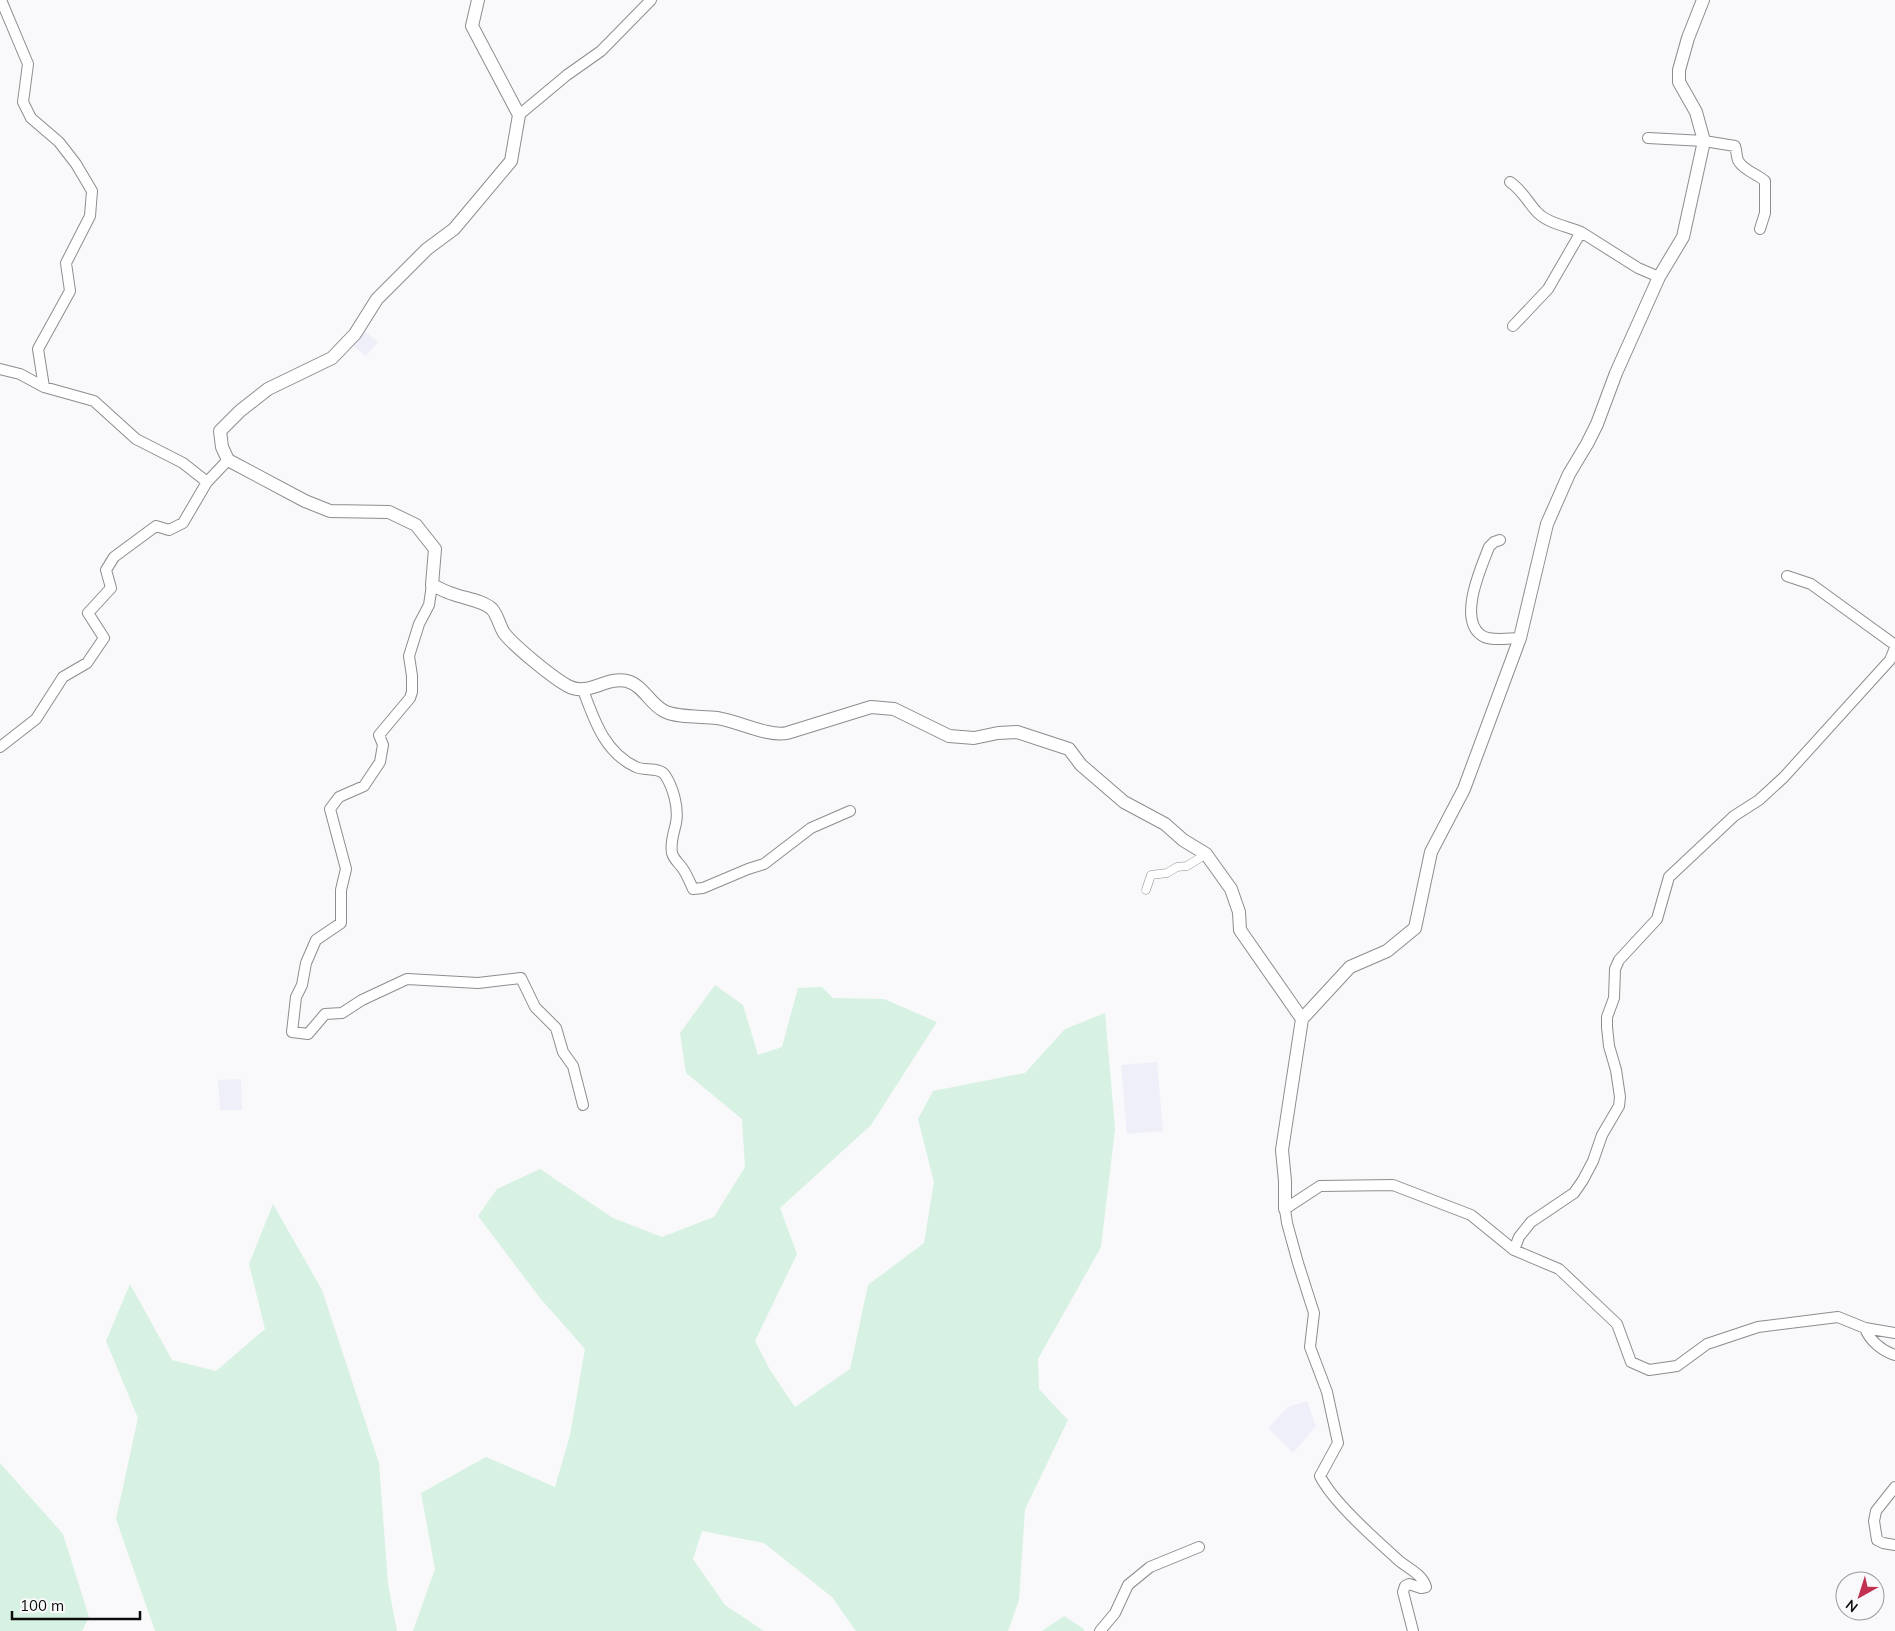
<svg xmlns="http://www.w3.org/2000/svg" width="1895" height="1631" viewBox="0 0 1895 1631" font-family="Mulish,sans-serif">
  <rect width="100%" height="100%" fill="#f9f9fb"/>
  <!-- built -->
  <path fill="#efeff9" d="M 362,329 L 378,342 L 366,356 L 350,344 Z
    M 1157,1062 L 1163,1131 L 1127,1134 L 1121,1065 Z
    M 241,1079 L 242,1110 L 220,1110 L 218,1080 Z
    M 1307,1401 L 1316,1426 L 1293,1453 L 1268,1428 L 1288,1407 Z"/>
  <!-- green -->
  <path fill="#d7f1e2" d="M 715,985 L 743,1005 L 758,1055 L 782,1047 L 798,988 L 822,987 L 833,998 L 884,999 L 937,1022 L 871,1125 L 780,1208 L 797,1254 L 755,1341 L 770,1370 L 795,1407 L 850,1369 L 868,1285 L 924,1243 L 934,1182 L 918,1119 L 933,1091 L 1025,1073 L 1065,1029 L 1105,1013 L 1115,1129 L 1101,1247 L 1038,1359 L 1039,1389 L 1068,1420 L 1025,1509 L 1019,1600 L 1008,1631 L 856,1631 L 832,1597 L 764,1543 L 702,1531 L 693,1559 L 725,1605 L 764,1631 L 413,1631 L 435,1569 L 421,1493 L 486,1457 L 555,1487 L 570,1435 L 585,1349 L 540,1298 L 478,1216 L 497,1189 L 540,1169 L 613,1218 L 662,1237 L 714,1217 L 745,1167 L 742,1119 L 686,1073 L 680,1033 Z
    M 273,1204 L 322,1290 L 379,1463 L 388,1584 L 397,1631 L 155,1631 L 116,1519 L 138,1418 L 106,1341 L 130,1284 L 172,1360 L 216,1371 L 265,1329 L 249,1264 Z
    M 0,1463 L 63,1534 L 89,1617 L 82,1631 L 0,1631 Z
    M 1064,1616 L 1084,1629 L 1084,1631 L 1042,1631 Z"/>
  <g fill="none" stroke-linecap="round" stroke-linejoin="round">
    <!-- pedestrian casing -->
    <g stroke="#8d8d8f" stroke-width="9">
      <path id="pedestrian" d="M 1146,890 L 1151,875 L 1167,873 L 1177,867 L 1187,866 L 1206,854"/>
    </g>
    <!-- minor casing -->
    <g stroke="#8d8d8f" stroke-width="12">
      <path id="minor" d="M 1,0 L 28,64 L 23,102 L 31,118 L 59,142 L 76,164 L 92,191 L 90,216 L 66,263 L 70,291 L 38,349 L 44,387
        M 519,115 L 567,75 L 601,51 L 651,0
        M 1648,138 L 1704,141 L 1735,146 C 1737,151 1736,158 1739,162 C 1745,171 1757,174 1765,181 L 1765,213 L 1760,229
        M 1510,182 C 1522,190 1527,201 1536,211 C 1546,223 1567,226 1581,232
        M 1513,326 L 1548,289 L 1581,232 L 1638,268 L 1659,277
        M 0,369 L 20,374 L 44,387 L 94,401 L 136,439 L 183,463 L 207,482 L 228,460
        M 1500,540 L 1494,542 L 1489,547 C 1481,568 1458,618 1481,635 C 1490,642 1509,638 1520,638
        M 1787,576 L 1811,584 L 1895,645
        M 432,585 L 429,605 L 419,624 L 409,656 L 412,676 L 412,692 L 410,698 L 379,735 L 383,745 L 380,762 L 364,786 L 339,797 L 330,809 L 346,869 L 341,890 L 341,923 L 316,940 L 306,963 L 302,985 L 296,997 L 292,1032 L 308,1034 L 325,1014 L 342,1013 L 362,1000 L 407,979 L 478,983 L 521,978 L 535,1007 L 556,1028 L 563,1052 L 573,1066 L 583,1105
        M 583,690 C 594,720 605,753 636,767 C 644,771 660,767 665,775 C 673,787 679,808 676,823 C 674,833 670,842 672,853 C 674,860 679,863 683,869 C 687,875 690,882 693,889 L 703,888 L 748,869 L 764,864 L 811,828 L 850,811
        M 0,747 L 36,719 L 63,677 L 87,663 L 104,638 L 88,613 L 111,588 L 106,570 L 114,557 L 156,526 L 169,530 L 183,523 L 207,482
        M 1514,1250 L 1519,1237 L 1531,1222 L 1574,1193 L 1583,1180 L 1593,1161 L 1602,1135 L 1619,1106 L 1620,1097 L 1616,1070 L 1609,1046 L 1607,1027 L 1607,1017 L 1614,998 L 1615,969 L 1619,960 L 1657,919 L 1669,877 L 1734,816 L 1759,800 L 1784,777 L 1890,660 L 1895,648
        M 1865,1328 C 1869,1340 1882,1351 1895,1355
        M 1895,1487 L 1876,1511 L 1874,1521 L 1877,1540 L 1883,1543 L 1895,1545
        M 1100,1631 L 1115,1613 L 1128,1585 L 1150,1567 L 1199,1547
        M 1413,1631 L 1403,1592 L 1405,1586 L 1409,1584 L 1421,1588 L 1426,1587 C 1422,1573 1406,1568 1396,1558 C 1374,1538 1333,1502 1320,1476 L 1338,1443 L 1327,1392 L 1310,1347 L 1314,1313 L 1298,1263 L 1287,1223 L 1285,1209 L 1320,1186 L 1393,1185 L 1471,1215 L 1514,1250 L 1559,1269 L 1617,1324 L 1631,1362 L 1649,1370 L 1677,1366 L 1707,1344 L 1758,1327 L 1838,1317 L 1865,1328 L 1895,1333"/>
    </g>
    <!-- tertiary casing -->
    <g stroke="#8d8d8f" stroke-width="14">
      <path id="tertiary" d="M 478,0 L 472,26 L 519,115 L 511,161 L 454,229 L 427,249 L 377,299 L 355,334 L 332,358 L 268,389 L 240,411 L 220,431 L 222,447 L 228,460 L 305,501 L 330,511 L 389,512 L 416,525 L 435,549 L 432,585 C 439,588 446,592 453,594 C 466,599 482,600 492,609 C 498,616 499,625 504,633 C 514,646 553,678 568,686 C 588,697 606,676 627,681 C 644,686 649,703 664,711 C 677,718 703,716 717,718 C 738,721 768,737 787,733 L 871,707 L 894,709 L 949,736 L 974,738 L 998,733 L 1017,732 L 1069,749 L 1081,765 L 1124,802 L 1165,824 L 1183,840 L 1206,854 L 1231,889 L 1239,912 L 1240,930 L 1302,1019
        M 1285,1209 L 1285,1181 L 1282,1150 L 1302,1019 L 1350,967 L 1387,951 L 1415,928 L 1431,852 L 1464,789 L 1520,638 L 1547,524 L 1569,474 L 1587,444 L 1597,424 L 1616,373 L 1659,277 L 1683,237 L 1704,141 L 1696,112 L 1679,82 L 1679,70 L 1688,38 L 1703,0"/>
    </g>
    <!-- pedestrian -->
    <use href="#pedestrian" stroke="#fff" stroke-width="8"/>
    <!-- minor -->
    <use href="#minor" stroke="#fff" stroke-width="10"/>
    <!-- tertiary -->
    <use href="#tertiary" stroke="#fff" stroke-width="12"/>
  </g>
  <!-- north arrow -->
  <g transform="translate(1860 1596) rotate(219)"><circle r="24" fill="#f9f9fb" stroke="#9a9a9c"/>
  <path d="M0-4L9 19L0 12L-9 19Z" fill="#c13152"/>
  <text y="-8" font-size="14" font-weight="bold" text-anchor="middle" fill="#0c0c0d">N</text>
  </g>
  <!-- scale -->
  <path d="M12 1611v8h128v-8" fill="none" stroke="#0c0c0d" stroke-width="2.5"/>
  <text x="20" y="1611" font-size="15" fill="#0c0c0d" stroke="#f9f9fb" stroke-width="4" paint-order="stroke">100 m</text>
</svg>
